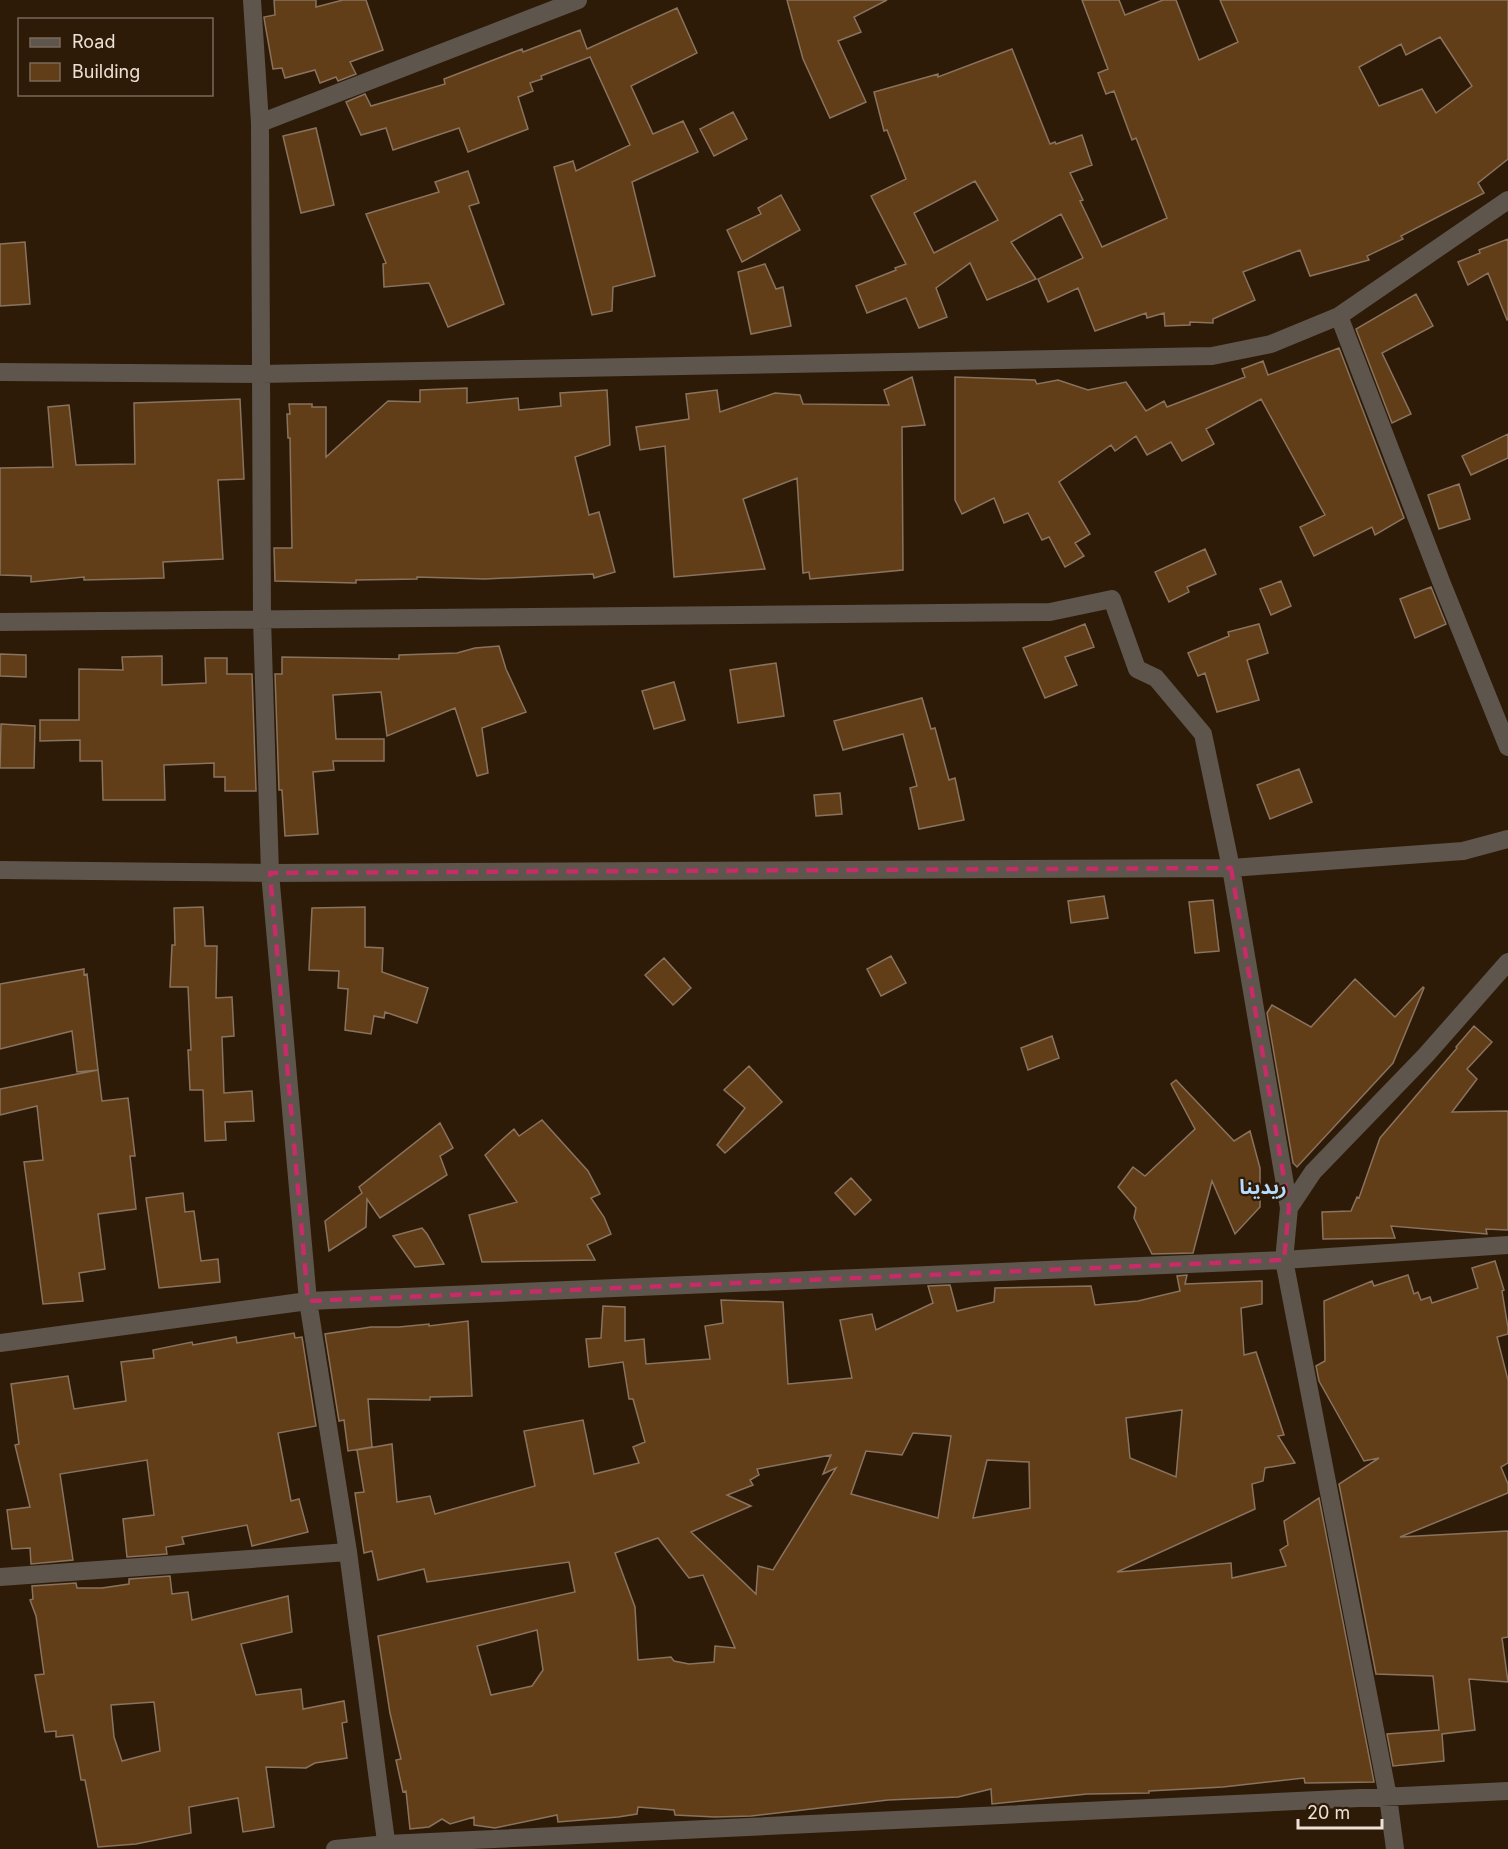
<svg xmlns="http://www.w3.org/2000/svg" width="1508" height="1849" viewBox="0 0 1508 1849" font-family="Inter,'Noto Sans Arabic',sans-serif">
  <rect width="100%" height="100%" fill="#2d1b08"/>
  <!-- building -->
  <path fill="#613e17" stroke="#89735f" stroke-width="1.5" fill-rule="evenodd" d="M 274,0 L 316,0 L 316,7 L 343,0 L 366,0 L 383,50 L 350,62 L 356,74 L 338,81 L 336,77 L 320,83 L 315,70 L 285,78 L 282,68 L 273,69 L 265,24 L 264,17 L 275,15 Z
    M 787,0 L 887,0 L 854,17 L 861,32 L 838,41 L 866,102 L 830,118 L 803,59 Z
    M 1082,0 L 1119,0 L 1125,15 L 1163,0 L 1176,0 L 1199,60 L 1238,42 L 1220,0 L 1508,0 L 1508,159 L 1478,183 L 1484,193 L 1401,236 L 1403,239 L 1367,256 L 1369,260 L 1310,276 L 1300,250 L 1243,272 L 1255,300 L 1213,319 L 1213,323 L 1190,322 L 1190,325 L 1165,326 L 1164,313 L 1147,318 L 1146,313 L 1095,331 L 1078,288 L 1048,302 L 1038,279 L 1083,258 L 1061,214 L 1011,242 L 1036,279 L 987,300 L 970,263 L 936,288 L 947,317 L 919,328 L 906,298 L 867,313 L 856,286 L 896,270 L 895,268 L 906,264 L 871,196 L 906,179 L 887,130 L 884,131 L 874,92 L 938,74 L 938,77 L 1012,49 L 1050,144 L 1055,142 L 1056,144 L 1082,135 L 1092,165 L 1070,173 L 1083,200 L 1080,201 L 1102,247 L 1167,218 L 1136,138 L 1132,140 L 1114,91 L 1106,94 L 1098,73 L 1108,69 ZM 1440,37 L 1472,86 L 1436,113 L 1422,89 L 1379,106 L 1359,67 L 1401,44 L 1406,55 ZM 975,181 L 998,220 L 934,253 L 914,213 Z
    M 677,8 L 697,53 L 631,86 L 653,134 L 683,121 L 698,152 L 632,182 L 655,276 L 613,287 L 612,311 L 592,315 L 554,167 L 573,161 L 576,171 L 630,145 L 590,57 L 541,76 L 542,79 L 530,83 L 533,91 L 518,97 L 528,129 L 468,152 L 459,128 L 393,150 L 386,128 L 361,135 L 346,102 L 365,94 L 371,106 L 445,84 L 444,79 L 522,49 L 523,52 L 580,30 L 587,49 Z
    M 733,112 L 747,139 L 714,156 L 700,129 Z
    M 316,128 L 334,205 L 301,213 L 283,136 Z
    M 468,171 L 479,203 L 469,206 L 504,304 L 448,327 L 429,283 L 384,287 L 383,264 L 386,263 L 366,214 L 439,192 L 435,182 Z
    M 781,195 L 800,230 L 742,262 L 727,230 L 761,214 L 758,208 Z
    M 1508,239 L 1508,319 L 1507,320 L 1488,273 L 1468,285 L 1458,262 L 1480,253 L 1479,250 Z
    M 25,242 L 30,304 L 0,306 L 0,244 Z
    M 765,264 L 776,289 L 783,287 L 791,326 L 751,334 L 738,272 Z
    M 1416,294 L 1433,326 L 1382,353 L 1411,414 L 1392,423 L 1356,329 Z
    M 1339,348 L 1404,518 L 1375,535 L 1372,527 L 1314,556 L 1300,527 L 1325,515 L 1261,399 L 1206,429 L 1214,444 L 1182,461 L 1171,442 L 1147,455 L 1136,436 L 1115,451 L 1111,445 L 1059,482 L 1090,534 L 1075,543 L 1084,556 L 1065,567 L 1049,537 L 1042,540 L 1028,513 L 1004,523 L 994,498 L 962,514 L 955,500 L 955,377 L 1035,380 L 1037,384 L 1058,380 L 1088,390 L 1126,382 L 1146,411 L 1164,401 L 1167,407 L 1245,377 L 1242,369 L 1263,361 L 1268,375 Z
    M 912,377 L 925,425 L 902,427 L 903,570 L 810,579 L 809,572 L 803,573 L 797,478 L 743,499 L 765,569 L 674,577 L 665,446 L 640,450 L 636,427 L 689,419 L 686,394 L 717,390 L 720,412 L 775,393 L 800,395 L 803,404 L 889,405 L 884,390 Z
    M 467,388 L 467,403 L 518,398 L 519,410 L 561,406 L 560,393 L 607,390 L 610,445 L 575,457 L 589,515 L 599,512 L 615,572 L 594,578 L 593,574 L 485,579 L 417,577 L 417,579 L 356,580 L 356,583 L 275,581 L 274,548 L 292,548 L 290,438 L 288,438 L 287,414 L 290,414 L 289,404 L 312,404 L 312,407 L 326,407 L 326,457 L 388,401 L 420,402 L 420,390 Z
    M 240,399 L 244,479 L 218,480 L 223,559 L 163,562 L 164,578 L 84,580 L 84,577 L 31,582 L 31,576 L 0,575 L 0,468 L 53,467 L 48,407 L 69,405 L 76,465 L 135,464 L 134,403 Z
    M 1508,434 L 1508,458 L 1471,475 L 1462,456 Z
    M 1459,484 L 1470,519 L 1439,529 L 1428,495 Z
    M 1205,549 L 1216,574 L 1187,587 L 1189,592 L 1169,602 L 1155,572 Z
    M 1281,581 L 1291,606 L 1271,615 L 1260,589 Z
    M 1431,587 L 1446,624 L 1415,638 L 1400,599 Z
    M 1085,624 L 1094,647 L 1065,657 L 1077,685 L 1045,698 L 1023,648 Z
    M 1259,624 L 1268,653 L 1247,660 L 1259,700 L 1217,712 L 1205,673 L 1198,676 L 1188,653 L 1229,636 L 1228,632 Z
    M 499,646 L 506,669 L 526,712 L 482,728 L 488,773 L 477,776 L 455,708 L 387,736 L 381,692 L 333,695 L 336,739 L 384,739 L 384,761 L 333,761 L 334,770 L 313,772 L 318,834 L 285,836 L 282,790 L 279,790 L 275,674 L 282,674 L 282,657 L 399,659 L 399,655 L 457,653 L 475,648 Z
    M 0,654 L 26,655 L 26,677 L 0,676 Z
    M 162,656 L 162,685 L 206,683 L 205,658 L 227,658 L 227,674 L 252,674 L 256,791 L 225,791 L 225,777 L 214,777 L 214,763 L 164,765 L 165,800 L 103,800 L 102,761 L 80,761 L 80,740 L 40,741 L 40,720 L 79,720 L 79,669 L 123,670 L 122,657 Z
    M 776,663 L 784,716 L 738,723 L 730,670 Z
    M 674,682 L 685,720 L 654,729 L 642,691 Z
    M 922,698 L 931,729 L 935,728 L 949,780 L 955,778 L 964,820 L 919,829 L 910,788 L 917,786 L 903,734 L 843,750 L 834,721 Z
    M 1,724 L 35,726 L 34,768 L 0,768 Z
    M 1299,769 L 1312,802 L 1270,819 L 1257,785 Z
    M 840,793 L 842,814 L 816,816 L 814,795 Z
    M 1104,896 L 1108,918 L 1071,923 L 1068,901 Z
    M 1213,900 L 1219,951 L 1195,953 L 1189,902 Z
    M 203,907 L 205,946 L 217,946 L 216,998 L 232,997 L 234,1036 L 222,1037 L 224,1093 L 252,1091 L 254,1121 L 225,1122 L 226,1140 L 205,1141 L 203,1090 L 190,1090 L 188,1050 L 191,1050 L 188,987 L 170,987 L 172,945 L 175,945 L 174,908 Z
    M 365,907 L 365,947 L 383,948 L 382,972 L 428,988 L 417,1023 L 385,1012 L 384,1018 L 374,1016 L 371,1034 L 345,1030 L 348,989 L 338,988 L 339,971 L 309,970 L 312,908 Z
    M 891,956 L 906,983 L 881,996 L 867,969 Z
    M 664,958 L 691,988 L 673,1005 L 645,975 Z
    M 84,969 L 84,975 L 87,974 L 98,1070 L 77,1072 L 72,1031 L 0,1049 L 0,984 Z
    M 1355,979 L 1395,1017 L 1423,987 L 1424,988 L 1393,1063 L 1297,1167 L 1293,1163 L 1267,1013 L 1272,1005 L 1311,1027 Z
    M 1474,1026 L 1492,1042 L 1467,1069 L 1477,1079 L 1452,1112 L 1508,1111 L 1508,1230 L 1486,1229 L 1487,1234 L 1391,1226 L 1395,1238 L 1323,1239 L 1322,1212 L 1351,1211 L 1357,1197 L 1359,1198 L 1380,1138 L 1457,1048 L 1456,1047 Z
    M 1052,1036 L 1059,1058 L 1028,1070 L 1021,1048 Z
    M 749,1066 L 782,1102 L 725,1153 L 717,1145 L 745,1108 L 724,1090 Z
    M 98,1070 L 102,1101 L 128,1098 L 135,1156 L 130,1156 L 136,1209 L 98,1214 L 105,1269 L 79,1273 L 83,1301 L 43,1304 L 24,1162 L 43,1160 L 37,1106 L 0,1115 L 0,1089 Z
    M 1176,1080 L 1234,1141 L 1250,1131 L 1260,1168 L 1260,1207 L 1235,1234 L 1212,1181 L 1193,1253 L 1152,1254 L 1134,1218 L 1136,1208 L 1118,1187 L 1133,1167 L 1145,1176 L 1195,1129 L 1171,1084 Z
    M 542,1120 L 588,1171 L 600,1194 L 591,1198 L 604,1217 L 611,1234 L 587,1245 L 595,1260 L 482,1262 L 469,1215 L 517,1202 L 485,1155 L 514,1129 L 519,1136 Z
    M 440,1123 L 453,1148 L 440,1156 L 447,1175 L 380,1218 L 367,1199 L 366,1227 L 329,1251 L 325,1221 L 362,1193 L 359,1187 Z
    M 851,1178 L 871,1200 L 855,1215 L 835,1193 Z
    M 183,1193 L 185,1212 L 194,1211 L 201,1261 L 218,1259 L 220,1282 L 159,1288 L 146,1198 Z
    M 422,1228 L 427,1234 L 444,1264 L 415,1267 L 393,1236 Z
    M 1495,1261 L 1504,1290 L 1502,1291 L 1508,1328 L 1508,1334 L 1497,1337 L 1508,1380 L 1508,1463 L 1501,1467 L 1508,1484 L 1508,1493 L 1400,1537 L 1508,1531 L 1508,1637 L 1502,1638 L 1508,1682 L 1469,1679 L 1475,1730 L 1442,1734 L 1444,1761 L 1393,1766 L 1387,1734 L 1439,1730 L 1433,1676 L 1376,1674 L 1339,1484 L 1379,1458 L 1364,1461 L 1319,1381 L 1316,1366 L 1325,1361 L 1324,1301 L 1372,1281 L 1374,1286 L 1408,1275 L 1414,1294 L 1418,1292 L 1421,1300 L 1430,1297 L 1432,1303 L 1478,1288 L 1472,1268 Z
    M 1187,1275 L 1185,1284 L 1262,1281 L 1262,1304 L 1241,1308 L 1244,1355 L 1256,1352 L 1284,1435 L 1278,1436 L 1295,1463 L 1265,1468 L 1263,1481 L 1252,1484 L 1255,1509 L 1117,1572 L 1231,1563 L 1232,1578 L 1286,1566 L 1280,1550 L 1288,1545 L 1284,1521 L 1319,1498 L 1374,1782 L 1305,1783 L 1304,1778 L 1223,1787 L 1149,1791 L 1149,1793 L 1087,1794 L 992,1804 L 991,1789 L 958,1797 L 888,1800 L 751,1816 L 715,1817 L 675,1815 L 674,1810 L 638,1807 L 637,1814 L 618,1817 L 558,1822 L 557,1815 L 495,1828 L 474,1825 L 474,1817 L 450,1824 L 442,1819 L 429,1827 L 410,1829 L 406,1791 L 403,1792 L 396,1760 L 401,1759 L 390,1713 L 378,1636 L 575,1592 L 569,1562 L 427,1582 L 424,1569 L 378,1580 L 372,1551 L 364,1553 L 355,1493 L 364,1492 L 357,1450 L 392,1444 L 397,1502 L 430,1496 L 435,1514 L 535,1486 L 524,1431 L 583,1420 L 594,1474 L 639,1463 L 633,1447 L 645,1442 L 633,1399 L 629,1399 L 623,1362 L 589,1367 L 586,1339 L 601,1338 L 603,1306 L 625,1307 L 625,1341 L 644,1339 L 646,1364 L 710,1359 L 705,1326 L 723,1323 L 721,1300 L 783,1302 L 788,1384 L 852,1378 L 840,1320 L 872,1314 L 876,1330 L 933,1303 L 928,1286 L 950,1285 L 957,1311 L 994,1302 L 995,1288 L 1091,1286 L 1095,1305 L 1138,1301 L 1180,1291 L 1177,1276 ZM 1182,1410 L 1176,1477 L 1130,1458 L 1126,1418 ZM 913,1433 L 951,1436 L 938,1518 L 851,1494 L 866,1451 L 902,1455 ZM 831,1455 L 823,1474 L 836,1468 L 773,1570 L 758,1566 L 756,1594 L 691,1532 L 751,1506 L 727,1495 L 753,1485 L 750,1480 L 759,1475 L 757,1469 ZM 987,1460 L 1029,1462 L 1030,1508 L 973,1518 ZM 658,1538 L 689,1578 L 703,1575 L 735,1648 L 715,1646 L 714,1662 L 689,1664 L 674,1661 L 671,1657 L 638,1660 L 635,1607 L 615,1553 ZM 537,1630 L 543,1670 L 532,1686 L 491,1695 L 477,1646 Z
    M 468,1321 L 472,1396 L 430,1397 L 430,1400 L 368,1399 L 372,1447 L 348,1451 L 344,1420 L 339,1421 L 325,1334 L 371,1327 L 399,1327 L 429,1324 L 429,1326 Z
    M 294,1333 L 295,1338 L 302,1337 L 316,1426 L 278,1433 L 291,1501 L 299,1499 L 308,1532 L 252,1546 L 247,1525 L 182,1537 L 184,1544 L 166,1547 L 167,1554 L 127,1557 L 123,1519 L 154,1515 L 147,1460 L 60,1474 L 73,1560 L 31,1564 L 30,1548 L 12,1549 L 7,1510 L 30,1507 L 15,1445 L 19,1444 L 11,1384 L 68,1376 L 74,1409 L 126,1401 L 121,1362 L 154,1358 L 153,1350 L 192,1342 L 193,1345 L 236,1337 L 237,1343 Z
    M 170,1576 L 172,1594 L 188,1592 L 192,1620 L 288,1596 L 292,1632 L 241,1644 L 256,1695 L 301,1689 L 303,1709 L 344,1701 L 347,1722 L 342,1723 L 347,1758 L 315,1763 L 306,1768 L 266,1767 L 274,1827 L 243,1832 L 238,1798 L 189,1807 L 191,1833 L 136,1844 L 98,1847 L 85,1780 L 81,1780 L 73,1735 L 56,1737 L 56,1731 L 45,1732 L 35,1675 L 44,1674 L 36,1616 L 30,1600 L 33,1599 L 32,1586 L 76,1583 L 77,1588 L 102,1588 L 129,1584 L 129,1579 ZM 154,1702 L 160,1751 L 122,1761 L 114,1737 L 111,1705 Z"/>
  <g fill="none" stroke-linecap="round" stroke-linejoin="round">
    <!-- street -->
    <path stroke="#5e554c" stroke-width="18" d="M 252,0 L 260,123 L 262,619 L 270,873 L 308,1301 L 348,1552 L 387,1849
      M 260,123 L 578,0
      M 1339,316 L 1442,584 L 1508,747
      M 0,372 L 260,374 L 1212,356 L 1271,344 L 1339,316 L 1508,200
      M 0,622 L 1050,612 L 1112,599 L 1137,669 L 1156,678 L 1203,734 L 1231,868 L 1289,1208 L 1284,1260 L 1388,1797 L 1395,1849
      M 0,870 L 270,873 L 1231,868 L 1463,851 L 1508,839
      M 1289,1208 L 1313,1172 L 1426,1055 L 1508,962
      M 0,1343 L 308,1301 L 1284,1260 L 1508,1245
      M 0,1577 L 348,1552
      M 335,1849 L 387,1844 L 1508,1791"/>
  </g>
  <!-- marked area -->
  <path fill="none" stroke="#c62c67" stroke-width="4.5" stroke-dasharray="12 8" stroke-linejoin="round" d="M 1231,868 L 1289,1208 L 1284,1260 L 308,1301 L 270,873 Z"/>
  <g text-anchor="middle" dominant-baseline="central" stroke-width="4.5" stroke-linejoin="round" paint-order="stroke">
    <!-- neighbourhood labels -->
    <g font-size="20" font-weight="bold" fill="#b7dcfd" stroke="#2d1b08">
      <text x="1263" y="1187">ريدينا</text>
    </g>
  </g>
  <!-- legend -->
  <rect x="18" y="18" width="195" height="78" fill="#2d1b08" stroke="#7a6a5a" stroke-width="1.5"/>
  <rect x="30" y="38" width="30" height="9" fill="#5e554c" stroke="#7a6a5a" stroke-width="1.5"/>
  <text x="72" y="48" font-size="18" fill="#ede1d5">Road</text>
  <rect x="30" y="63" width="30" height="18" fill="#613e17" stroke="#7a6a5a" stroke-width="1.5"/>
  <text x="72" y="78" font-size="18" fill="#ede1d5">Building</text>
  <!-- scale -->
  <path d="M1298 1819v9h84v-9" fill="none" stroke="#ede1d5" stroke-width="3"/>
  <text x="1307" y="1819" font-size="18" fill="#ede1d5" stroke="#2d1b08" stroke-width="4.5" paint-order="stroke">20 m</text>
</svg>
